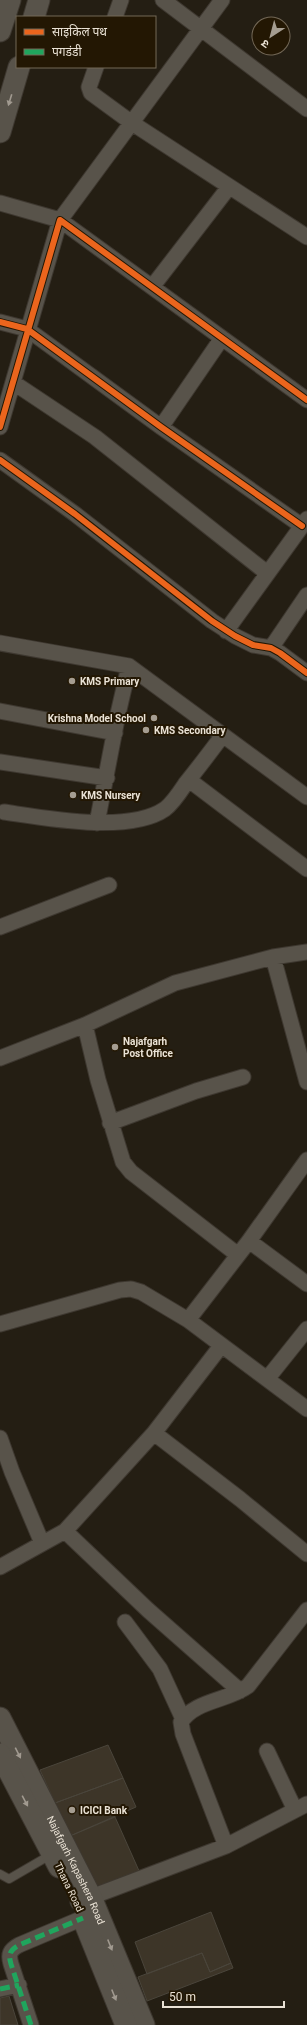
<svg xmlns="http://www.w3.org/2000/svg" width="307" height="2025" viewBox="0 0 307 2025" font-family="Roboto,'Noto Sans Devanagari',sans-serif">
  <rect width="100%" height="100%" fill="#241e13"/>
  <!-- building -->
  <path fill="#3d3528" stroke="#4a453b" d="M 108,1745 L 123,1778 L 55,1803 L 40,1770 Z
    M 123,1778 L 136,1807 L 70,1836 L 55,1803 Z
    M 115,1817 L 140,1873 L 96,1890 L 70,1836 Z
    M 211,1912 L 231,1963 L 210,1972 L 202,1953 L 147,1974 L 135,1942 Z
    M 202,1953 L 210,1972 L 231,1963 L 233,1968 L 147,2001 L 138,1977 Z
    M 9,1996 L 18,2025 L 0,2025 L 0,1998 Z"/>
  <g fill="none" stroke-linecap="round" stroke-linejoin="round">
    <!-- service casing -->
    <g stroke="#3e3830" stroke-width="10">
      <path id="service" d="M 0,1874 L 9,1879 L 52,1854"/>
    </g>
    <!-- minor casing -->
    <g stroke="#3e3830" stroke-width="17">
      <path id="minor" d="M 163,0 L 307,109
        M 115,17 L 121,0
        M 96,67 L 89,87 L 91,93 L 132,123 L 307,237
        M 0,203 L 60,220 L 222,0
        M 152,287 L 229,187
        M 0,322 L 27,329 L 161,427 L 302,526
        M 14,383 L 95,437 L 267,573
        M 0,427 L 60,220 L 307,400
        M 161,427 L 222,338
        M 0,460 L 75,514 L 212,621 L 235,636 L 253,645 L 271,648 L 280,653 L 307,673
        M 226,631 L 307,519
        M 0,643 L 129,666 L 307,797
        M 271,648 L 307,595
        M 0,711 L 115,733
        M 0,762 L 107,778
        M 189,780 L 307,869
        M 4,812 C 45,818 129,834 165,809 C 173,803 180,792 186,783 C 199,767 211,751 223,735
        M 97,823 L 118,714 L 129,666
        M 0,927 L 109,885
        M 273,957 L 307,1082
        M 85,1025 L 98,1080 L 123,1162 L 131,1172 L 238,1255
        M 0,1058 L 85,1025 L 175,983 L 273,957 L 307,952
        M 110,1123 L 196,1091 L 243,1077
        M 249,1241 L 307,1284
        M 188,1320 L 249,1241 L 307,1160
        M 0,1324 L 120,1290 L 131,1289 L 141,1292 L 188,1320 L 307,1409
        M 267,1379 L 307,1329
        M 154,1433 L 240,1499 L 307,1554
        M 0,1438 L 12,1472 L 42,1543
        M 65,1531 L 148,1610 L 240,1691
        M 0,1567 L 65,1531 L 154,1433 L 221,1346
        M 125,1622 L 160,1669 L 183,1719
        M 267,1751 L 295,1810
        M 226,1846 L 183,1734 L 181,1722 C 195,1700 228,1701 248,1686 L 307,1610
        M 78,1902 L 226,1846 L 307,1804
        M 0,1989 L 19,1985
        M 31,2025 L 11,1964 C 8,1954 10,1950 19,1945 L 83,1918"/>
    </g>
    <!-- secondary casing -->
    <g stroke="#3e3830" stroke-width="23">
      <g id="secondary">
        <path d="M 34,17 L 39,0"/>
        <path d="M 0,31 L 10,0"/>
        <path d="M 0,132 L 19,67"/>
        <path id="s1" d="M 0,1718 L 91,1897 L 144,2025"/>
        <path d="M 0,1754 L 59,1867"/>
        <path d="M 84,1921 L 126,2025"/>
      </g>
    </g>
    <!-- service -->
    <use href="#service" stroke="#58534a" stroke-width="8"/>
    <!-- minor -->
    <use href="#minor" stroke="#58534a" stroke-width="15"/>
    <!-- secondary -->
    <use href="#secondary" stroke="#58534a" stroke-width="21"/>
    <!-- quiet -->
    <path stroke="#20a55d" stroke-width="5" stroke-dasharray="10 5" stroke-linecap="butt" d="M 0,1989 L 19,1985
      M 31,2025 L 11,1964 C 8,1954 10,1950 19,1945 L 83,1918"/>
    <!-- cycleway casing -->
    <g stroke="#231703" stroke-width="8">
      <path id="cycleway" d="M 0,322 L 27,329 L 161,427 L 302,526
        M 0,427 L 60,220 L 307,400
        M 0,460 L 75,514 L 212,621 L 235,636 L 253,645 L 271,648 L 280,653 L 307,673"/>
    </g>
    <!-- cycleway -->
    <use href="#cycleway" stroke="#eb651d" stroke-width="6"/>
  </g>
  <!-- one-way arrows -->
  <defs><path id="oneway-solid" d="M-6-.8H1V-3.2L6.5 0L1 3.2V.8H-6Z"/></defs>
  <g fill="#a19a90">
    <use href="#oneway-solid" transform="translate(10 100) rotate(107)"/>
    <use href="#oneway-solid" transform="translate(18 1753) rotate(63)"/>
    <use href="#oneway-solid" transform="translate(25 1801) rotate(62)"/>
    <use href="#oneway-solid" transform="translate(110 1945) rotate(68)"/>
    <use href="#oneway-solid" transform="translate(114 1995) rotate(68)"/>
  </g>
  <!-- markers -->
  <g fill="#a59d91" stroke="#231703" stroke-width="1.5">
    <circle cx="72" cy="681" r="4"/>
    <circle cx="154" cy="718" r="4"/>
    <circle cx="146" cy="730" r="4"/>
    <circle cx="73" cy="795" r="4"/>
    <circle cx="115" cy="1047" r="4"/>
    <circle cx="72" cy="1810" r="4"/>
  </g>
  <g text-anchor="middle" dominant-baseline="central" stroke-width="4" stroke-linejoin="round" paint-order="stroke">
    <!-- poi labels -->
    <g font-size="10" font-weight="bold" fill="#eae2d5" stroke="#231703" text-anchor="start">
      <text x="80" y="681">KMS Primary</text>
      <text x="146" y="718" text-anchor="end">Krishna Model School</text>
      <text x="154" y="730">KMS Secondary</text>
      <text x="81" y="795">KMS Nursery</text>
      <text x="123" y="1041">Najafgarh<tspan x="123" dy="12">Post Office</tspan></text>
      <text x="80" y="1810">ICICI Bank</text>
    </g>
    <!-- street labels -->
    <g font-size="10" fill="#eae2d5" stroke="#231703">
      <text stroke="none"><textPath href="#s1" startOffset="170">Najafgarh Kapashera Road</textPath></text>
      <text transform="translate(69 1887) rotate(64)">Thana Road</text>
    </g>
  </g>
  <!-- legend -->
  <rect x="16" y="16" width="140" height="52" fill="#231703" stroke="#736857"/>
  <rect x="24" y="29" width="20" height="6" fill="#eb651d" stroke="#736857"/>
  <text x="52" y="36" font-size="12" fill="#eae2d5">साइकिल पथ</text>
  <rect x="24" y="49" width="20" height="6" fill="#20a55d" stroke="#736857"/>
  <text x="52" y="56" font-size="12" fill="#eae2d5">पगडंडी</text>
  <!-- north arrow -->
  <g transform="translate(271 36) rotate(216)"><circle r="19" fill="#231703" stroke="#736857"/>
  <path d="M0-3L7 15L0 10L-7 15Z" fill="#a59d91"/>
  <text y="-6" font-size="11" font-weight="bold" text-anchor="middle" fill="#eae2d5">उ</text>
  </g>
  <!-- scale -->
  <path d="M163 2001v6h121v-6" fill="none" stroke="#eae2d5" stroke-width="2"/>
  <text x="169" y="2001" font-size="12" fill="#eae2d5" stroke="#231703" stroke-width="3" paint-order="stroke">50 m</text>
</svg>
